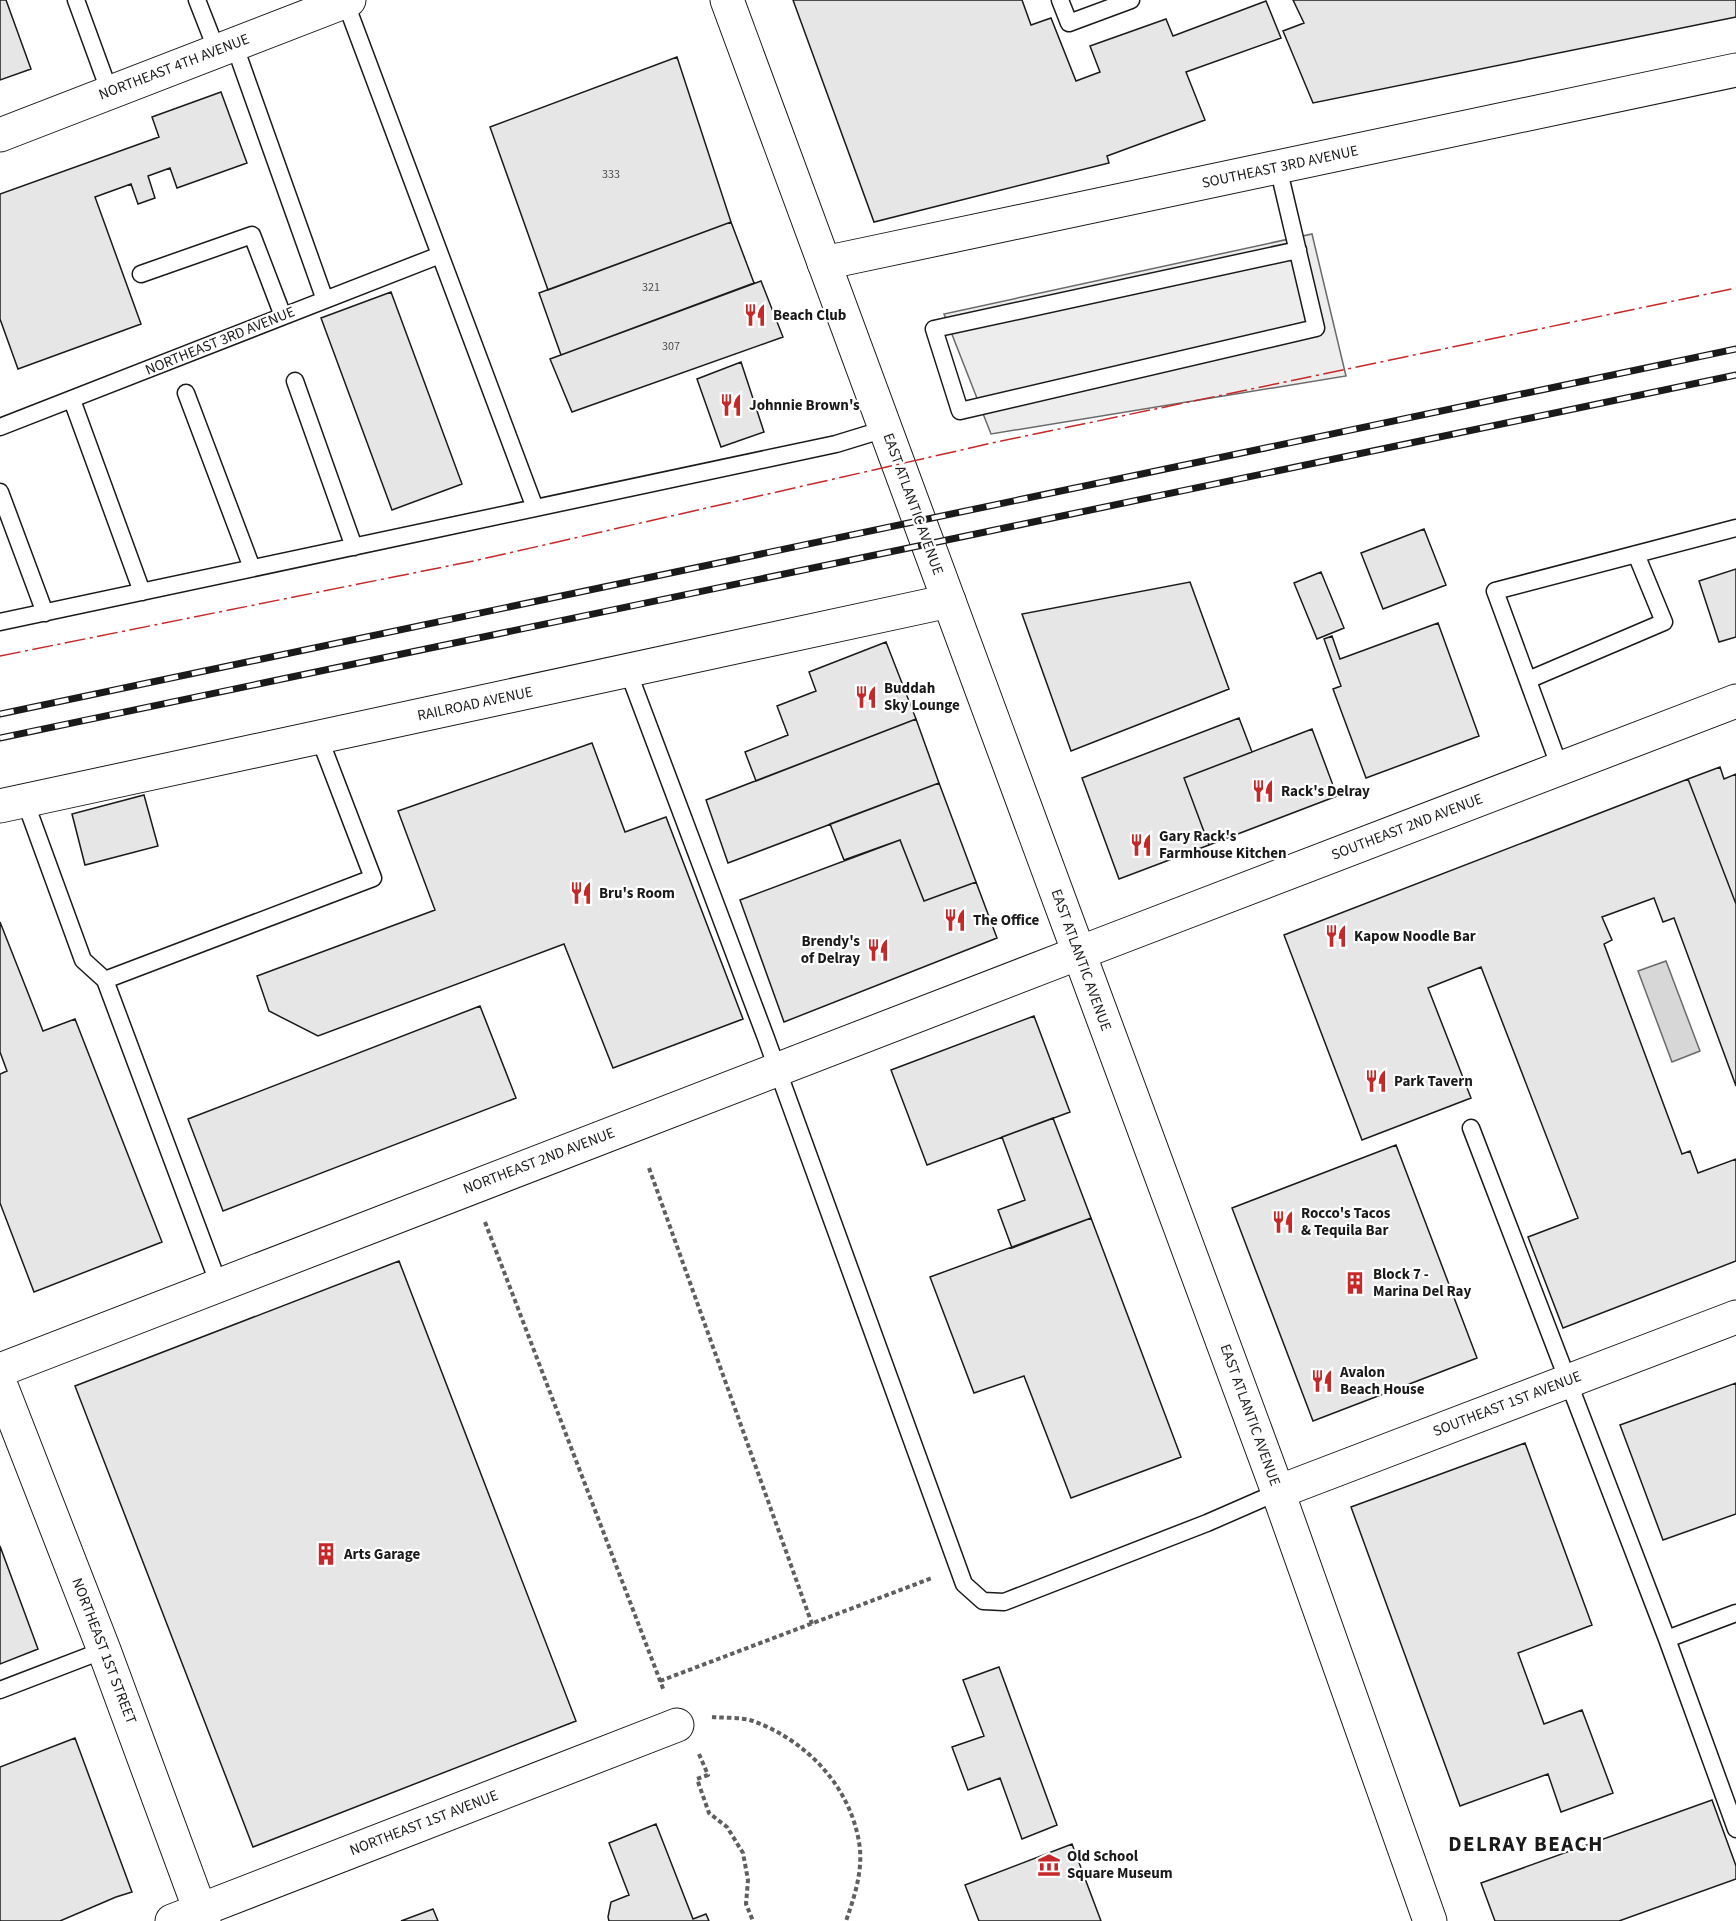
<svg xmlns="http://www.w3.org/2000/svg" width="1736" height="1921" viewBox="0 0 1736 1921" font-family="'Source Sans 3',sans-serif">
  <rect width="100%" height="100%" fill="#fff"/>
  <!-- built -->
  <path fill="#ededed" stroke="#6a6a6a" stroke-width="1.5" d="M 1312,234 L 1346,376 L 991,434 L 944,314 Z"/>
  <!-- water -->
  <path fill="#d7d7d7" stroke="#6a6a6a" stroke-width="1.5" d="M 1666,961 L 1700,1051 L 1672,1062 L 1638,971 Z"/>
  <!-- building -->
  <path fill="#e6e6e6" stroke="#1a1a1a" stroke-width="1.5" d="M 0,0 L 6,0 L 31,69 L 0,80 Z
    M 793,0 L 1022,0 L 1031,25 L 1051,18 L 1076,81 L 1100,72 L 1090,46 L 1166,19 L 1173,36 L 1266,1 L 1281,38 L 1186,72 L 1205,120 L 1107,156 L 1109,163 L 874,222 Z
    M 1293,0 L 1736,0 L 1736,17 L 1313,103 L 1283,31 L 1304,23 Z
    M 677,57 L 731,222 L 548,290 L 490,127 Z
    M 221,92 L 247,163 L 177,188 L 170,168 L 148,176 L 155,198 L 138,204 L 131,184 L 95,197 L 141,324 L 18,369 L 0,319 L 0,194 L 159,137 L 152,117 Z
    M 731,222 L 754,283 L 561,355 L 539,293 Z
    M 761,281 L 783,337 L 572,412 L 550,359 Z
    M 391,292 L 462,484 L 392,510 L 321,318 Z
    M 741,362 L 764,432 L 721,447 L 697,379 Z
    M 1424,529 L 1446,585 L 1383,609 L 1361,553 Z
    M 1736,569 L 1736,637 L 1719,642 L 1699,581 Z
    M 1321,572 L 1344,628 L 1317,639 L 1294,583 Z
    M 1190,582 L 1229,689 L 1071,751 L 1022,614 Z
    M 1438,623 L 1479,736 L 1366,778 L 1333,689 L 1341,686 L 1324,639 L 1332,636 L 1340,659 Z
    M 886,642 L 916,719 L 756,781 L 745,752 L 788,735 L 777,706 L 816,691 L 809,672 Z
    M 1239,718 L 1252,752 L 1184,778 L 1209,845 L 1119,879 L 1082,778 Z
    M 916,719 L 939,783 L 728,863 L 706,800 Z
    M 1312,729 L 1337,796 L 1209,845 L 1184,778 Z
    M 592,743 L 625,832 L 666,817 L 743,1019 L 613,1068 L 564,944 L 318,1036 L 269,1011 L 257,976 L 435,910 L 398,811 Z
    M 1720,767 L 1724,779 L 1736,774 L 1736,904 L 1688,779 Z
    M 1688,779 L 1736,904 L 1736,1086 L 1674,918 L 1663,922 L 1654,898 L 1602,917 L 1612,940 L 1604,944 L 1682,1154 L 1690,1151 L 1698,1173 L 1736,1159 L 1736,1261 L 1563,1328 L 1528,1237 L 1578,1218 L 1481,967 L 1428,988 L 1471,1098 L 1362,1140 L 1284,935 Z
    M 939,783 L 976,882 L 924,901 L 900,840 L 844,860 L 830,824 Z
    M 144,795 L 158,846 L 85,865 L 72,814 Z
    M 900,840 L 924,901 L 976,882 L 997,938 L 784,1022 L 740,900 Z
    M 0,922 L 43,1031 L 75,1019 L 162,1242 L 34,1292 L 0,1203 L 0,1074 L 7,1071 L 0,1052 Z
    M 480,1006 L 516,1098 L 223,1211 L 188,1119 Z
    M 1034,1016 L 1070,1112 L 927,1165 L 891,1070 Z
    M 1053,1118 L 1091,1218 L 1012,1248 L 998,1210 L 1025,1200 L 1002,1137 Z
    M 1396,1145 L 1477,1358 L 1313,1421 L 1232,1208 Z
    M 1091,1218 L 1181,1457 L 1071,1498 L 1024,1376 L 974,1393 L 930,1277 Z
    M 399,1261 L 576,1721 L 253,1847 L 75,1386 Z
    M 1736,1383 L 1736,1514 L 1663,1540 L 1620,1425 Z
    M 1525,1443 L 1592,1625 L 1518,1653 L 1544,1724 L 1582,1710 L 1613,1793 L 1561,1812 L 1548,1774 L 1460,1806 L 1351,1507 Z
    M 0,1546 L 38,1649 L 0,1664 Z
    M 999,1667 L 1057,1825 L 1022,1839 L 1000,1778 L 968,1790 L 952,1747 L 984,1736 L 963,1680 Z
    M 75,1738 L 132,1892 L 116,1897 L 60,1921 L 0,1921 L 0,1767 Z
    M 1712,1800 L 1736,1866 L 1736,1879 L 1619,1921 L 1495,1921 L 1481,1883 Z
    M 656,1824 L 693,1919 L 706,1914 L 709,1921 L 609,1921 L 608,1917 L 611,1902 L 629,1895 L 609,1843 Z
    M 1072,1844 L 1101,1921 L 979,1921 L 965,1885 Z
    M 433,1909 L 438,1921 L 401,1921 Z"/>
  <g fill="none" stroke-linecap="round" stroke-linejoin="round">
    <!-- service casing -->
    <g stroke="#1a1a1a" stroke-width="19">
      <path id="service" d="M 76,0 L 110,93
        M 197,0 L 217,51
        M 1060,0 L 1069,23 L 1131,0
        M 345,1 L 535,508
        M 234,44 L 325,300
        M 1278,167 L 1316,328 L 960,411 L 934,329 L 1298,250
        M 141,274 L 252,235 L 283,316
        M 295,381 L 354,547
        M 186,393 L 252,568
        M 72,400 L 142,592
        M 0,427 L 440,255
        M 0,492 L 45,613
        M 0,622 L 836,444 L 885,429
        M 628,671 L 766,1038 L 964,1584 L 983,1601 L 1004,1602 L 1207,1523 L 1278,1492
        M 1528,680 L 1664,622 L 1636,554
        M 1560,768 L 1495,591 L 1736,528
        M 25,801 L 83,960 L 105,980 L 219,1285
        M 105,980 L 373,878 L 319,737
        M 1471,1128 L 1667,1639 L 1736,1829
        M 1667,1639 L 1736,1613
        M 0,1690 L 104,1650"/>
    </g>
    <!-- minor casing -->
    <g stroke="#1a1a1a" stroke-width="35">
      <path id="minor" d="M 0,135 L 349,0
        M 824,263 L 1736,70
        M 0,806 L 949,601
        M 1079,953 L 1736,701
        M 0,1383 L 104,1650 L 204,1921
        M 1278,1492 L 1736,1317
        M 172,1921 L 677,1725"/>
    </g>
    <!-- tertiary casing -->
    <g stroke="#1a1a1a" stroke-width="35">
      <path id="tertiary" d="M 0,1370 L 1079,953"/>
    </g>
    <!-- primary casing -->
    <g stroke="#1a1a1a" stroke-width="35">
      <path id="primary" d="M 727,0 L 1278,1492 L 1430,1921"/>
    </g>
    <!-- path -->
    <path stroke="#5f5f5f" stroke-width="4" stroke-dasharray="4.5 3" stroke-linecap="butt" d="M 649,1168 L 812,1624
      M 485,1222 L 664,1691
      M 660,1681 L 932,1578
      M 712,1717 C 725,1718 741,1717 753,1721 C 808,1741 853,1789 860,1849 C 862,1874 854,1898 846,1921
      M 699,1754 L 708,1775 L 697,1779 L 709,1813 L 727,1827 L 743,1853 L 748,1880 L 746,1904 L 753,1921"/>
    <!-- service -->
    <use href="#service" stroke="#fff" stroke-width="16"/>
    <!-- minor -->
    <use href="#minor" stroke="#fff" stroke-width="33"/>
    <!-- tertiary -->
    <use href="#tertiary" stroke="#fff" stroke-width="33"/>
    <!-- primary -->
    <use href="#primary" stroke="#fff" stroke-width="33"/>
    <!-- rail casing -->
    <g stroke="#1a1a1a" stroke-width="7">
      <path id="rail" d="M 0,714 L 1736,349
        M 0,738 L 1736,375"/>
    </g>
    <!-- rail -->
    <use href="#rail" stroke="#fff" stroke-width="4.5" stroke-dasharray="14" stroke-linecap="butt"/>
    <!-- power -->
    <path stroke="#c62828" stroke-width="1.5" stroke-dasharray="21 4.5 3 4.5" stroke-linecap="butt" d="M 0,656 L 478,560 L 992,443 L 1736,288"/>
  </g>
  <!-- icons -->
  <defs>
    <g id="restaurant-bare" transform="scale(1.8)"><path d="M-5-6h1v4h1v-4h1v4h1v-4h1v5L-1.5 .5V6h-2V.5L-5-1ZM5-6V6H3V1.5H1.5Q1.5-4 5-6Z" fill="#c62828" stroke="#fff" stroke-width="2.5" paint-order="stroke"/></g>
    <g id="building-bare" transform="scale(1.8)"><path d="M-4-6H4V6H1V3H-1V6H-4ZM-2.5-4.3h1.7v1.8h-1.7ZM.8-4.3h1.7v1.8H.8ZM-2.5-1h1.7V.8h-1.7ZM.8-1h1.7V.8H.8Z" fill="#c62828" stroke="#fff" stroke-width="2.5" paint-order="stroke"/></g>
    <g id="museum-bare" transform="scale(1.8)"><path d="M0-6L6-3V-2H-6V-3ZM-5-1h2V3h-2ZM-1-1h2V3h-2ZM3-1h2V3H3ZM-6 4H6V6H-6Z" fill="#c62828" stroke="#fff" stroke-width="2.5" paint-order="stroke"/></g>
  </defs>
  <g fill-rule="evenodd">
    <use href="#restaurant-bare" x="755" y="315"/>
    <use href="#restaurant-bare" x="731" y="405"/>
    <use href="#restaurant-bare" x="866" y="697"/>
    <use href="#restaurant-bare" x="1263" y="791"/>
    <use href="#restaurant-bare" x="1141" y="845"/>
    <use href="#restaurant-bare" x="581" y="893"/>
    <use href="#restaurant-bare" x="955" y="920"/>
    <use href="#restaurant-bare" x="1336" y="936"/>
    <use href="#restaurant-bare" x="878" y="950"/>
    <use href="#restaurant-bare" x="1376" y="1081"/>
    <use href="#restaurant-bare" x="1283" y="1222"/>
    <use href="#building-bare" x="1355" y="1283"/>
    <use href="#restaurant-bare" x="1322" y="1381"/>
    <use href="#building-bare" x="326" y="1554"/>
    <use href="#museum-bare" x="1049" y="1865"/>
  </g>
  <g text-anchor="middle" dominant-baseline="central" stroke-width="4.5" stroke-linejoin="round" paint-order="stroke">
    <!-- number labels -->
    <g font-size="12" fill="#4d4d4d">
      <text x="611" y="174">333</text>
      <text x="651" y="287">321</text>
      <text x="671" y="346">307</text>
    </g>
    <!-- street labels -->
    <g font-size="15" fill="#1a1a1a" stroke="#fff">
      <text transform="translate(174 67) rotate(-21)">NORTHEAST 4TH AVENUE</text>
      <text transform="translate(1280 167) rotate(-12)">SOUTHEAST 3RD AVENUE</text>
      <text transform="translate(220 341) rotate(-22)">NORTHEAST 3RD AVENUE</text>
      <text transform="translate(913 504) rotate(70)">EAST ATLANTIC AVENUE</text>
      <text transform="translate(475 704) rotate(-12)">RAILROAD AVENUE</text>
      <text transform="translate(1407 827) rotate(-21)">SOUTHEAST 2ND AVENUE</text>
      <text transform="translate(1081 960) rotate(70)">EAST ATLANTIC AVENUE</text>
      <text transform="translate(539 1161) rotate(-21)">NORTHEAST 2ND AVENUE</text>
      <text transform="translate(1507 1404) rotate(-21)">SOUTHEAST 1ST AVENUE</text>
      <text transform="translate(1250 1415) rotate(70)">EAST ATLANTIC AVENUE</text>
      <text transform="translate(104 1651) rotate(69)">NORTHEAST 1ST STREET</text>
      <text transform="translate(424 1823) rotate(-21)">NORTHEAST 1ST AVENUE</text>
    </g>
    <!-- poi labels -->
    <g font-size="15" font-weight="bold" fill="#1a1a1a" stroke="#fff" text-anchor="start">
      <text x="773" y="315">Beach Club</text>
      <text x="749" y="405">Johnnie Brown's</text>
      <text x="884" y="688">Buddah<tspan x="884" dy="17">Sky Lounge</tspan></text>
      <text x="1281" y="791">Rack's Delray</text>
      <text x="1159" y="836">Gary Rack's<tspan x="1159" dy="17">Farmhouse Kitchen</tspan></text>
      <text x="599" y="893">Bru's Room</text>
      <text x="973" y="920">The Office</text>
      <text x="1354" y="936">Kapow Noodle Bar</text>
      <text x="860" y="941" text-anchor="end">Brendy's<tspan x="860" dy="17">of Delray</tspan></text>
      <text x="1394" y="1081">Park Tavern</text>
      <text x="1301" y="1213">Rocco's Tacos<tspan x="1301" dy="17">&amp; Tequila Bar</tspan></text>
      <text x="1373" y="1274">Block 7 -<tspan x="1373" dy="17">Marina Del Ray</tspan></text>
      <text x="1340" y="1372">Avalon<tspan x="1340" dy="17">Beach House</tspan></text>
      <text x="344" y="1554">Arts Garage</text>
      <text x="1067" y="1856">Old School<tspan x="1067" dy="17">Square Museum</tspan></text>
    </g>
    <!-- district labels -->
    <g font-size="21" font-weight="bold" letter-spacing="1.5" fill="#1a1a1a" stroke="#fff">
      <text x="1526" y="1844">DELRAY BEACH</text>
    </g>
  </g>
</svg>
